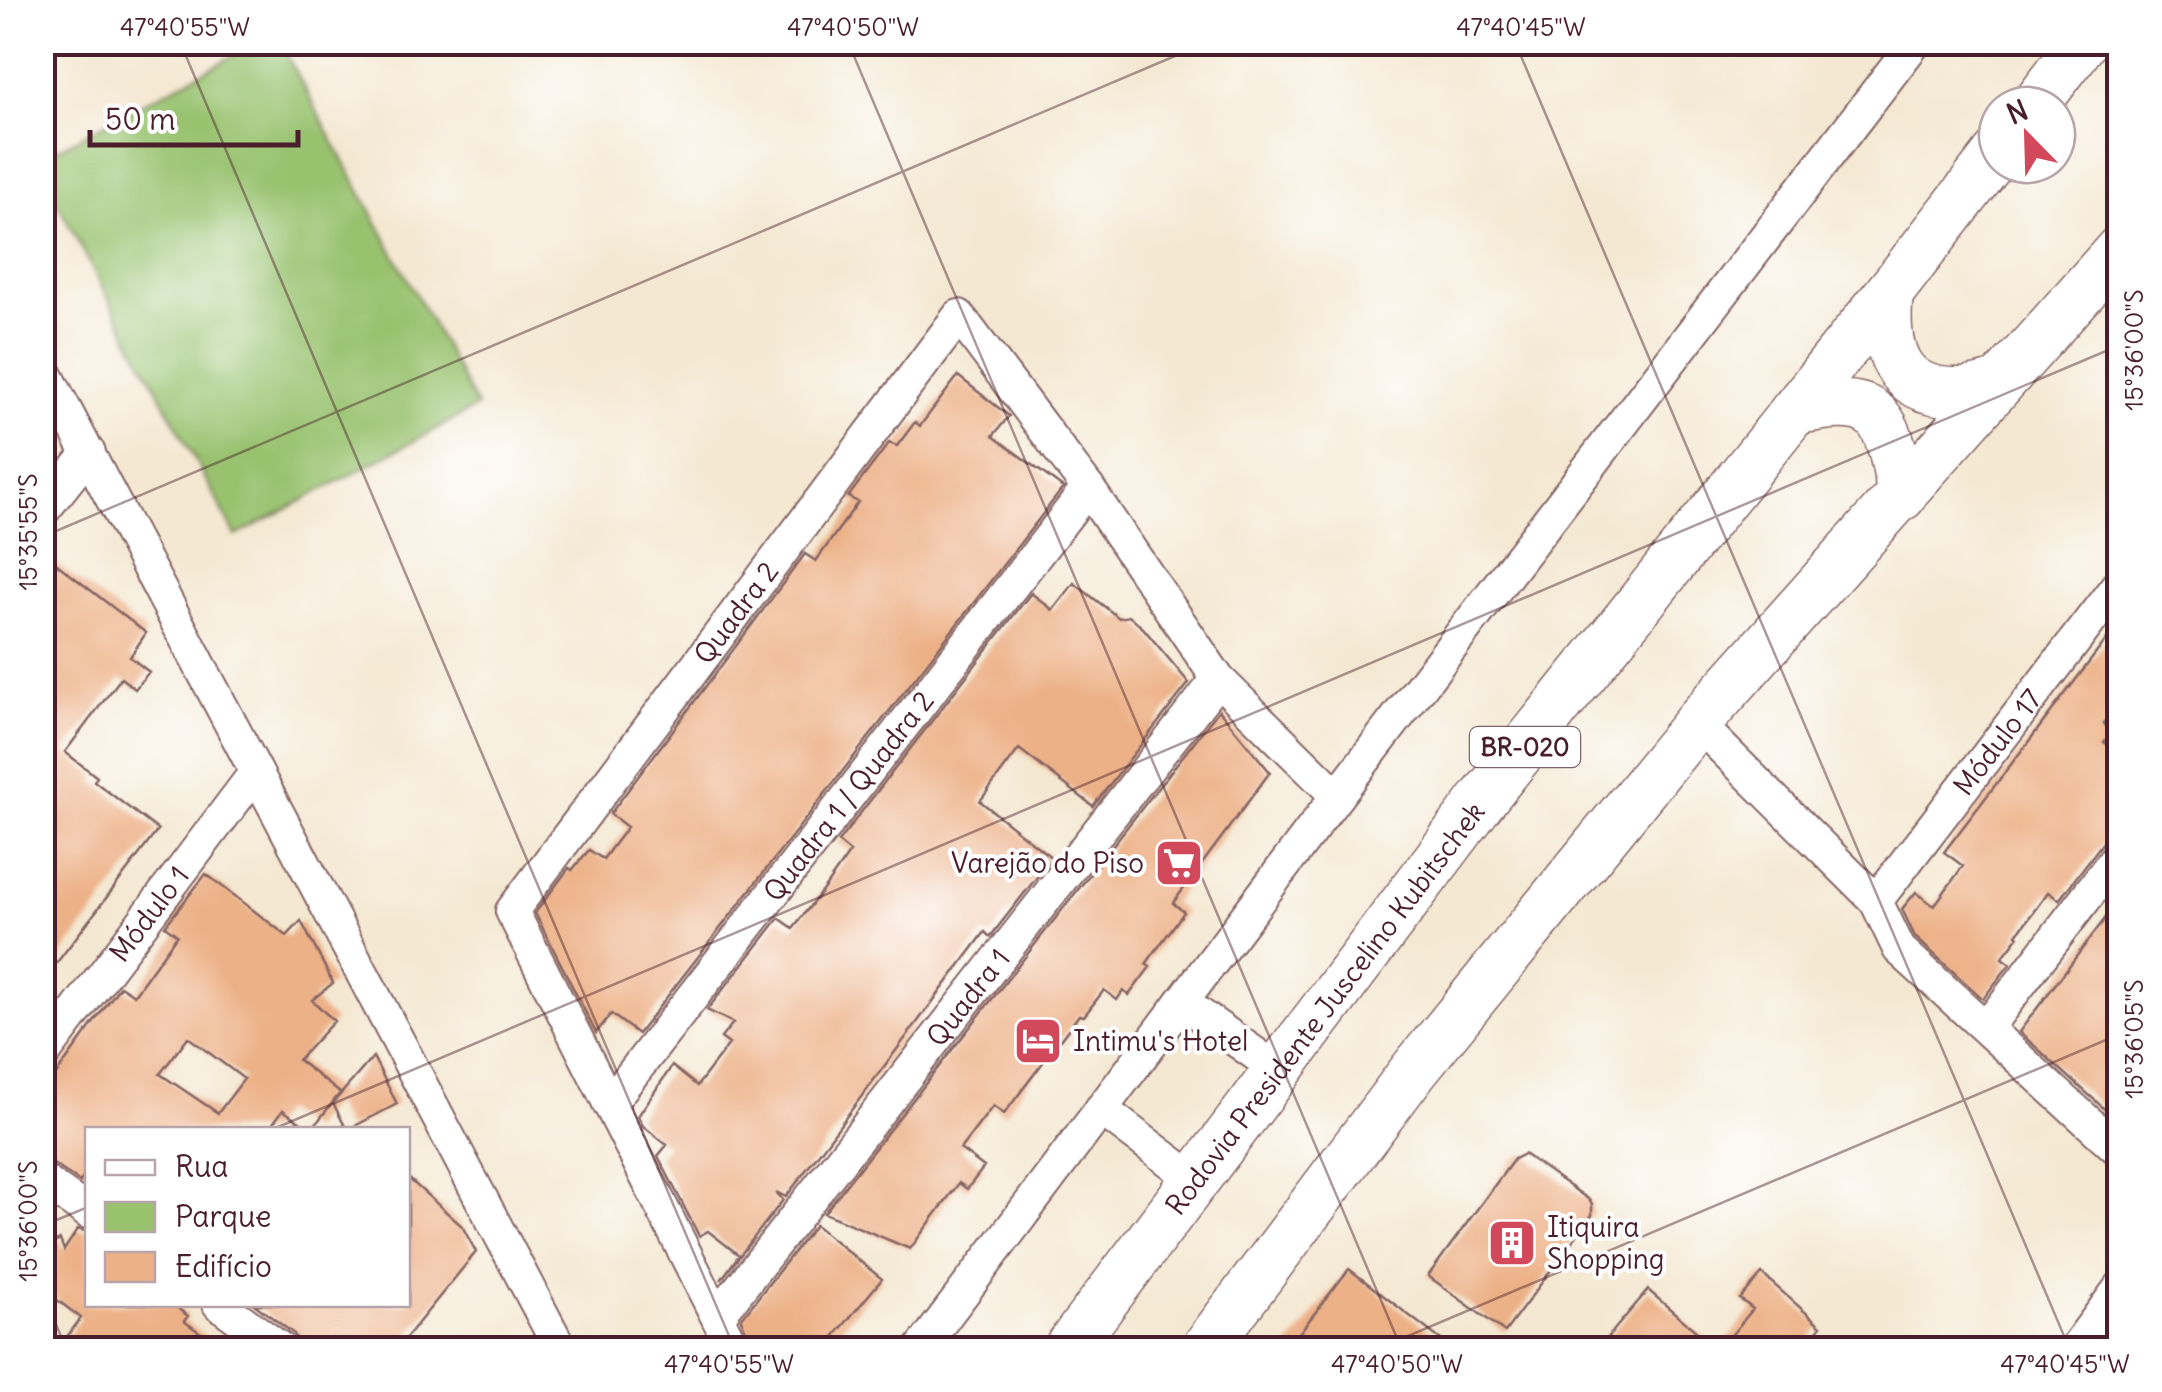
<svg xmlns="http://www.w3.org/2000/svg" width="2162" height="1392" viewBox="0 0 2162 1392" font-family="Delius,sans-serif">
  <rect width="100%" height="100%" fill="#fff"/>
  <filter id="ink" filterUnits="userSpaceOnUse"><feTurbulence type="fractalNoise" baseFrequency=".01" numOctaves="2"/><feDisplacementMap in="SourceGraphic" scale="20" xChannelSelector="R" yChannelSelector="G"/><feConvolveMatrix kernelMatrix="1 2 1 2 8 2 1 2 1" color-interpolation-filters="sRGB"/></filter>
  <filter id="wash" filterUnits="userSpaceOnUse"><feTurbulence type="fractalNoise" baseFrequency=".0048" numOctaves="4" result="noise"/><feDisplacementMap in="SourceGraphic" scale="40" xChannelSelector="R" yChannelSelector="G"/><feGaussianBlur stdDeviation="2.25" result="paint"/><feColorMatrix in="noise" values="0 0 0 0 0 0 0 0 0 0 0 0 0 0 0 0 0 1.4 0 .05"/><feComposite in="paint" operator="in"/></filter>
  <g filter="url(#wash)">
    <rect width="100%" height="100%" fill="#f4e8d2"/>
    <!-- green -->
    <path fill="#98c26e" stroke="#71704c" stroke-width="2.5" d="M 257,43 L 280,43 L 477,407 L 236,536 L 43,176 L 42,157 Z"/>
    <g id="blocks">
      <!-- building -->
      <path fill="#edb187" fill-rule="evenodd" d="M 958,376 L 1009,416 L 993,436 L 1063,488 L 638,1034 L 611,1014 L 596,1033 L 535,913 L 569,868 L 572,870 L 589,850 L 603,859 L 627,827 L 610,814 L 805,554 L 816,561 L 858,502 L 848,497 L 889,443 L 897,446 L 915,422 L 920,426 Z
        M 53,561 L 146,633 L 130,657 L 149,672 L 135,689 L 121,678 L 65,752 L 97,777 L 94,781 L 158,830 L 42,982 L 42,574 Z
        M 1074,583 L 1119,618 L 1129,616 L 1143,628 L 1189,683 L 1093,806 L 1019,749 L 980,801 L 1052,858 L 990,937 L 985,932 L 786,1197 L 776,1192 L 783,1200 L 721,1280 L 739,1255 L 708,1231 L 699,1236 L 658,1156 L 667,1145 L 643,1126 L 638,1116 L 672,1066 L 697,1086 L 729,1044 L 721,1038 L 733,1023 L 707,1010 L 779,918 L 793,928 L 826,886 L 850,852 L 838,842 L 1031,593 L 1053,610 Z
        M 2120,622 L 2120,703 L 2104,723 L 2110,734 L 2104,742 L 2120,754 L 2120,831 L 2104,841 L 2059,900 L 2048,892 L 2017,934 L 2019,936 L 2002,958 L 2010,964 L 1983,999 L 1915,937 L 1902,909 L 1916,892 L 1934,906 L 1963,866 L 1944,852 Z
        M 1219,710 L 1270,772 L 1173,903 L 1184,912 L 1146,964 L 1150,967 L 1129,995 L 1123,991 L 1117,1000 L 1104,990 L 1084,1016 L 1079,1015 L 1004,1114 L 993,1106 L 960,1149 L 984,1167 L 967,1189 L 959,1183 L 910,1249 L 824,1213 Z
        M 206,874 L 287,936 L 301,921 L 333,983 L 312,1000 L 334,1021 L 298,1060 L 340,1093 L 311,1130 L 283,1110 L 268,1130 L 88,1130 L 88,1171 L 80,1182 L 53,1164 L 42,1160 L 42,1094 L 120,986 L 134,995 L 177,935 L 165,926 ZM 188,1037 L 244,1079 L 218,1113 L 160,1074 Z
        M 2120,899 L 2120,1123 L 2019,1032 Z
        M 373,1057 L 397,1104 L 347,1130 L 333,1103 Z
        M 1524,1154 L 1588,1199 L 1592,1204 L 1592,1215 L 1505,1332 L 1428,1276 L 1514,1159 Z
        M 408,1178 L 462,1226 L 476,1252 L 396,1350 L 302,1350 L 294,1334 L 254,1304 L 408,1304 Z
        M 815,1225 L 882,1279 L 823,1350 L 754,1350 L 741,1319 Z
        M 78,1229 L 88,1232 L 88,1304 L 172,1304 L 188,1316 L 184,1321 L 224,1350 L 57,1350 L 81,1318 L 44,1290 L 52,1280 L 42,1273 L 42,1248 L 60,1240 L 64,1250 Z
        M 1349,1269 L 1454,1350 L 1286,1350 Z
        M 1762,1274 L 1821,1326 L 1802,1350 L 1719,1350 L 1753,1309 L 1740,1299 Z
        M 1648,1290 L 1718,1350 L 1597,1350 Z"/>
    </g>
  </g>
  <g filter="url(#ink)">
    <use href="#blocks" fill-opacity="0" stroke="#866565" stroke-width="2.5"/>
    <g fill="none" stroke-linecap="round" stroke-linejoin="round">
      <!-- minor casing -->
      <g stroke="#866565" stroke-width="36">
        <g id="minor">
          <path d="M 42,366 L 561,1350"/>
          <path d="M 42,512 L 89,453"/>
          <path d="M 1697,723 L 1876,901 L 1899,949 L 2120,1151"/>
          <path id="s1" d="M 1876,901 L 2120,582"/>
          <path d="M 1182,1002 L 1278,1070"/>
          <path d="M 1987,1027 L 2120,853"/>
          <path id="s2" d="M 42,1056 L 256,772"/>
          <path id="s3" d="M 609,1104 L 1088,488"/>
          <path d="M 1101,1109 L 1195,1180"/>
          <path d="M 42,1180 L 88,1212"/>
          <path d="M 219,1304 L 282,1350"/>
          <path id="s4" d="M 718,1316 L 1218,679"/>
          <path id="s5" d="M 734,1350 L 512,911 L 959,316 L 1088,488 L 1218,679 L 1337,796"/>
          <path d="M 920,1350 L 1337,796 L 1915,42"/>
          <path d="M 2074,1350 L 2120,1288"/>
        </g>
      </g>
      <!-- highway casing -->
      <g stroke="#866565" stroke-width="51">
        <g id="highway">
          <path d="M 2035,105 L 2083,42"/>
          <path d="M 1889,293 C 1883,347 1894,394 1959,392 C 1972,392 1986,387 1999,384"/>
          <path d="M 1794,411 C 1883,392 1887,415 1902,496"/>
          <path id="s6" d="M 1067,1350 L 1483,799 L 1889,293 L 1997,154"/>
          <path d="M 1204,1350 L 1414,1070 L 1697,723 L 2120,249"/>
        </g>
      </g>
      <!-- minor -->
      <use href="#minor" stroke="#fff" stroke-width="32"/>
      <!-- highway -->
      <use href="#highway" stroke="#fff" stroke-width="48"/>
    </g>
  </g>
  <!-- ticks -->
  <path fill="none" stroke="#4a1f2b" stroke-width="2.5" stroke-opacity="0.45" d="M 180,42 L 735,1350M 848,42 L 1402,1350M 1515,42 L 2070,1350M 42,537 L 1208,42M 271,1130 L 2120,345M 42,1226 L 88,1207M 42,1292 L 67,1350M 1375,1350 L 2120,1034"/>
  <!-- icons -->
  <defs>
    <g id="supermarket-square" transform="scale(2.5)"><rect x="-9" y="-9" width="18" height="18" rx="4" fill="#d1495b" stroke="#fff"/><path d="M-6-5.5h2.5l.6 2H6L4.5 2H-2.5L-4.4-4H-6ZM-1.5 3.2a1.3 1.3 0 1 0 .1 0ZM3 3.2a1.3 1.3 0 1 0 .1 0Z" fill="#fff"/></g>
    <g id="hotel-square" transform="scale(2.5)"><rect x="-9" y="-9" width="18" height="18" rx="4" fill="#d1495b" stroke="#fff"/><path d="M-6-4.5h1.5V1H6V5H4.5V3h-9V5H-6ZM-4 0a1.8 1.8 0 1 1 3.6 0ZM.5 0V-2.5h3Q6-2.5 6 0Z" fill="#fff"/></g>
    <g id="building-square" transform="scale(2.5)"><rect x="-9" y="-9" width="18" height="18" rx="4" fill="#d1495b" stroke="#fff"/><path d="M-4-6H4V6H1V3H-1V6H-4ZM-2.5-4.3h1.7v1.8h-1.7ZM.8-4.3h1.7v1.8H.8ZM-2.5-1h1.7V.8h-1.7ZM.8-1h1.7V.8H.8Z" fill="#fff"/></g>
  </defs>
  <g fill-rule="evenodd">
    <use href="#supermarket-square" x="1179" y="863"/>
    <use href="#hotel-square" x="1038" y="1041"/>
    <use href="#building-square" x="1512" y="1243"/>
  </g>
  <g text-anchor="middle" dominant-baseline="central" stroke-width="8" stroke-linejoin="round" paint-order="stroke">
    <!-- shield labels -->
    <rect fill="#fff" stroke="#80626b" stroke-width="2.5" x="1470" y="727" width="110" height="40" rx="8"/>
    <g font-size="25" font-weight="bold" fill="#4a1f2b">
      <text x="1525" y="747">BR-020</text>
    </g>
    <!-- street labels -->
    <g font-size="28" fill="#4a1f2b" stroke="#fff">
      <text stroke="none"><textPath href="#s5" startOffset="865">Quadra 2</textPath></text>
      <text stroke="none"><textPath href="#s1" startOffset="200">Módulo 17</textPath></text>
      <text stroke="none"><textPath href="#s3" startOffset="390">Quadra 1 / Quadra 2</textPath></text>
      <text stroke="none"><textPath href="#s2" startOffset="178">Módulo 1</textPath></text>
      <text stroke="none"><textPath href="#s4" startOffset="405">Quadra 1</textPath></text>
      <text stroke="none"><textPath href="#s6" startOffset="428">Rodovia Presidente Juscelino Kubitschek</textPath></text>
    </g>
    <!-- poi labels -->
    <g font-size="28" fill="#4a1f2b" stroke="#fff" text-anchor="start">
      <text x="1144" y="863" text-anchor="end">Varejão do Piso</text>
      <text x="1073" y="1041">Intimu's Hotel</text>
      <text x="1547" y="1227">Itiquira<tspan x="1547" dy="32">Shopping</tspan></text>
    </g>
  </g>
  <!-- margin -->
  <rect width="2162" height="1392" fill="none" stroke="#fff" stroke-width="110"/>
  <!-- legend -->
  <rect x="85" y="1127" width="325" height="180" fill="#ffffff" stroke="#b7a5aa" stroke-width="2.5"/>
  <rect x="105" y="1160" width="50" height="15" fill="#ffffff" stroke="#b7a5aa" stroke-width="2.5"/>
  <text x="175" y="1177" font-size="30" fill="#4a1f2b">Rua</text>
  <rect x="105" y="1202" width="50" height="30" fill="#98c26e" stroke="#b7a5aa" stroke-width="2.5"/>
  <text x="175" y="1227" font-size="30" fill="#4a1f2b">Parque</text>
  <rect x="105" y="1252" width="50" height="30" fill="#edb187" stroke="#b7a5aa" stroke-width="2.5"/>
  <text x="175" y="1277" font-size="30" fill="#4a1f2b">Edifício</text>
  <!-- north arrow -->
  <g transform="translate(2027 135) rotate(337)"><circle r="48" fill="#ffffff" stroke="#b7a5aa" stroke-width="2.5"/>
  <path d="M0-8L18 38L0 25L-18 38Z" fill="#d1495b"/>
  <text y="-15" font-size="28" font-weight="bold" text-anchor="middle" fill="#4a1f2b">N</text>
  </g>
  <!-- scale -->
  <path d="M90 130v15h208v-15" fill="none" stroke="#4a1f2b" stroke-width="5"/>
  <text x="105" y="130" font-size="30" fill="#4a1f2b" stroke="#ffffff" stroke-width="8" paint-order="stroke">50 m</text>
  <rect x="55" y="55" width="2052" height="1282" fill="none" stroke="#4a1f2b" stroke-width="4"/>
  <g font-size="25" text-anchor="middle" fill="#4a1f2b">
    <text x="185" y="36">47°40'55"W</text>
    <text x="853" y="36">47°40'50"W</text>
    <text x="1521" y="36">47°40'45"W</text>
    <text transform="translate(2134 350) rotate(-90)" y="9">15°36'00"S</text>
    <text transform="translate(28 532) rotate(-90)" y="9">15°35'55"S</text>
    <text transform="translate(2134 1039) rotate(-90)" y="9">15°36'05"S</text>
    <text transform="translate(28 1221) rotate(-90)" y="9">15°36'00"S</text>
    <text x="729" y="1373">47°40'55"W</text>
    <text x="1397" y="1373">47°40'50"W</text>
    <text x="2065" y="1373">47°40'45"W</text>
  </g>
</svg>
